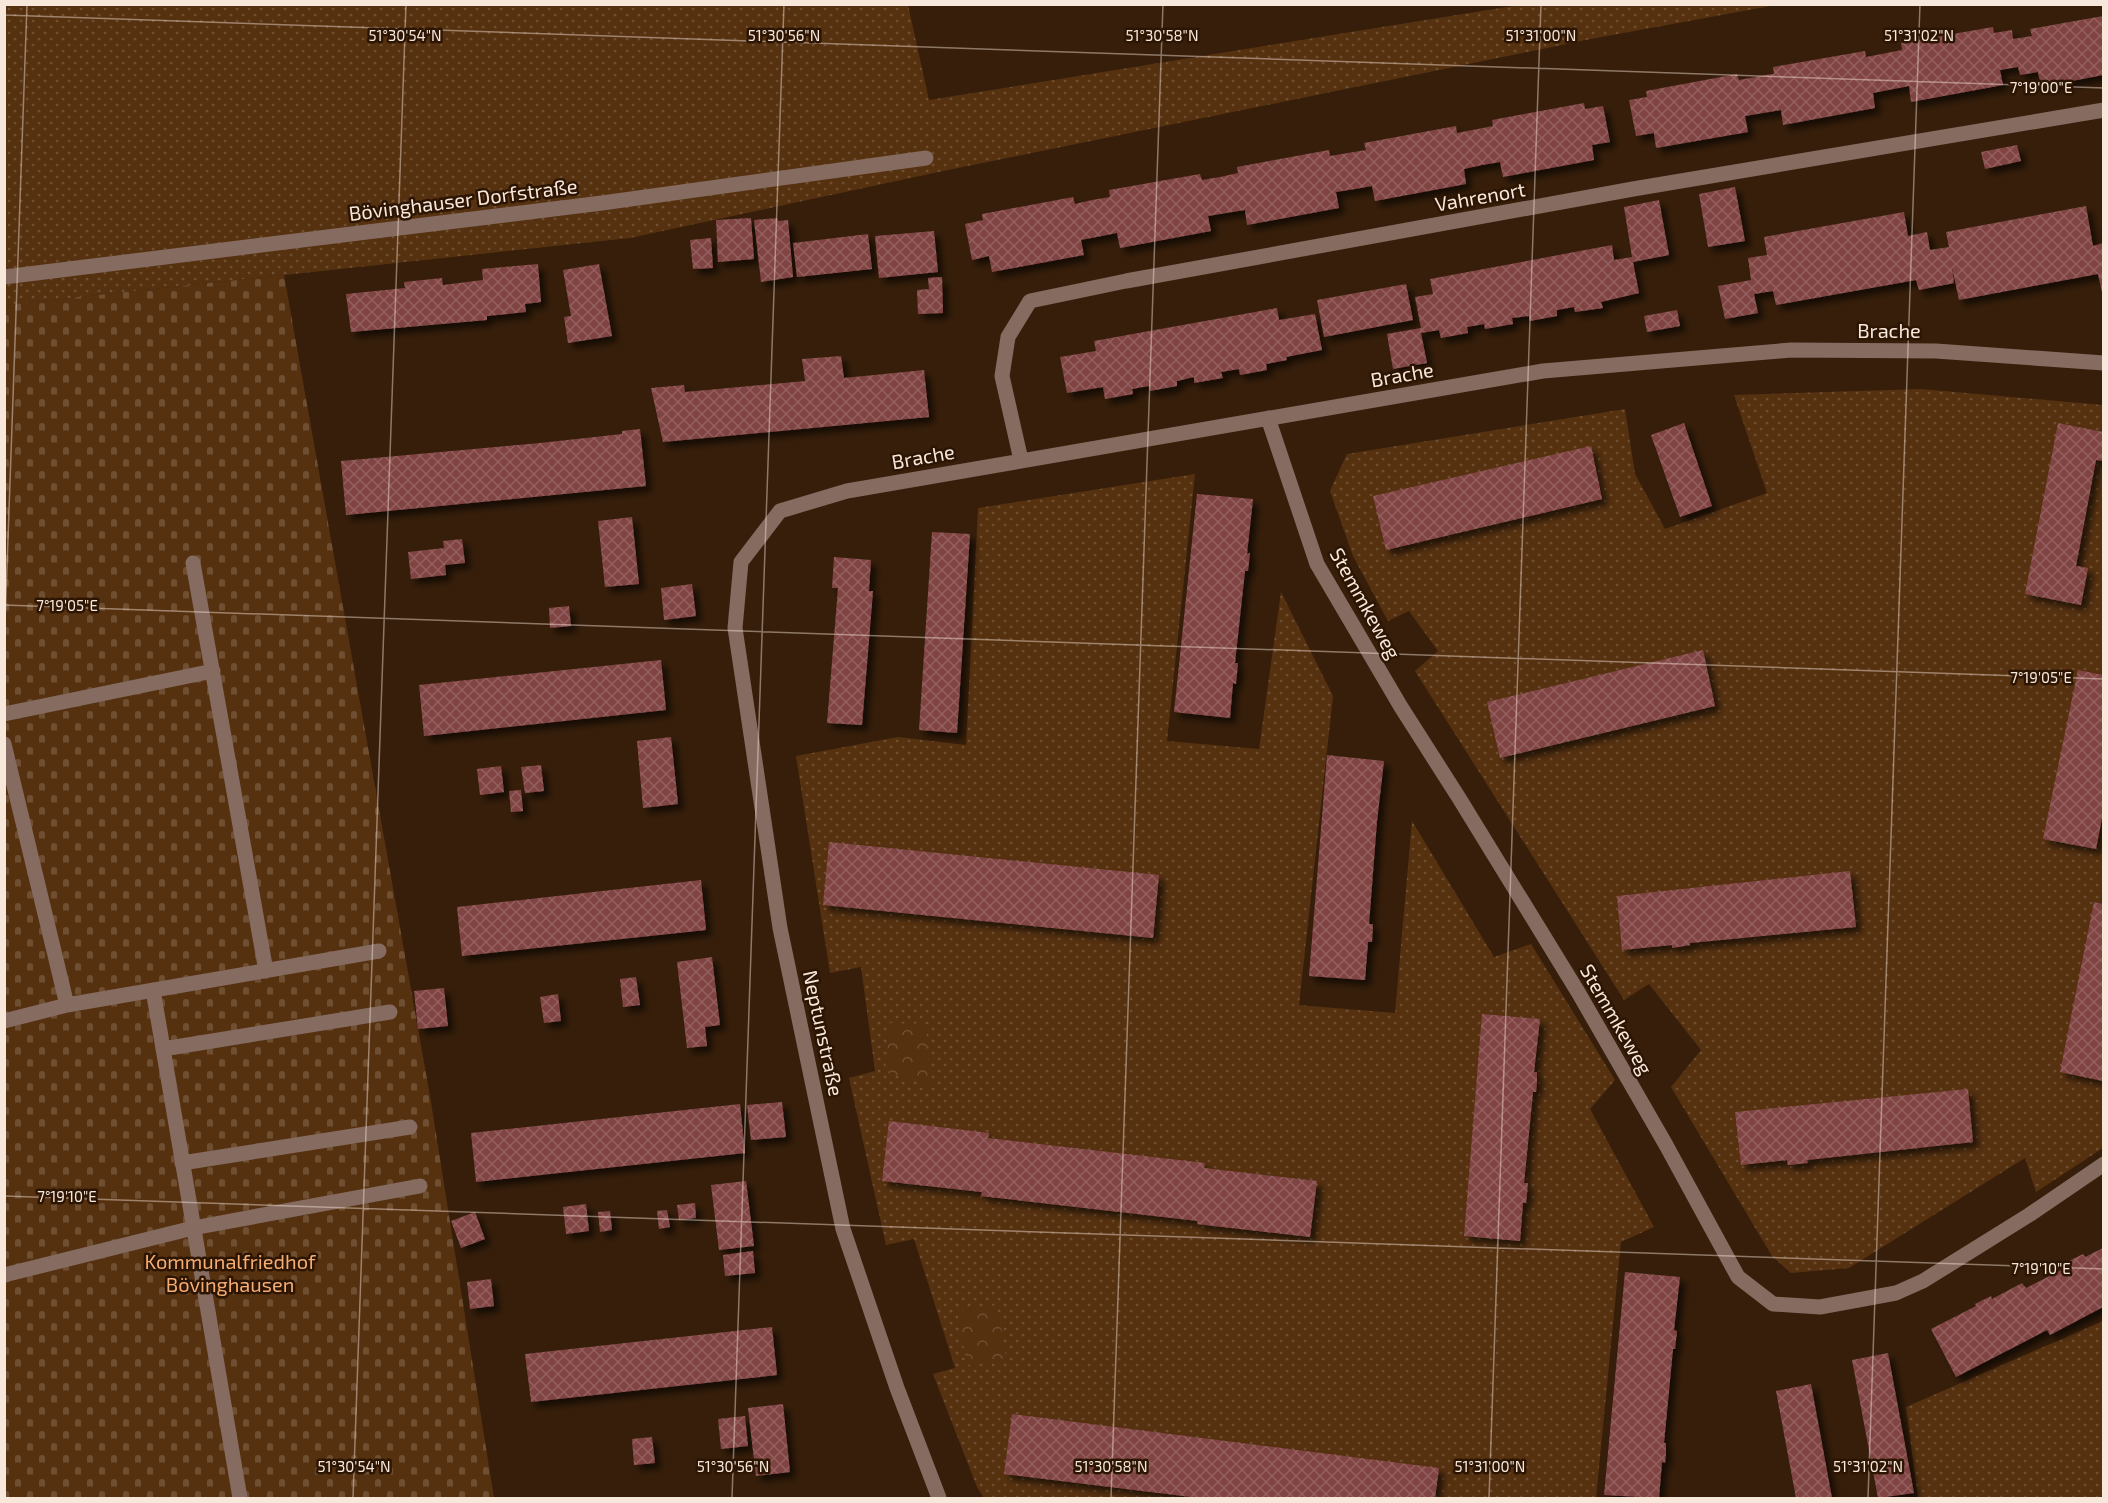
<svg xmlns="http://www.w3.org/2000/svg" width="2108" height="1503" viewBox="0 0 2108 1503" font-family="'Exo 2',sans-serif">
  <defs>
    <pattern id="grass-dots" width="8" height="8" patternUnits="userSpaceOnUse" patternTransform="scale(1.5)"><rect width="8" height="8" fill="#563110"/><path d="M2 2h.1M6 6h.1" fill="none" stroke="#6f4f32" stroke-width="1.8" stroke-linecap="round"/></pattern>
    <pattern id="forest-crowns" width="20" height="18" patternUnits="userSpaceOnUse" patternTransform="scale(1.5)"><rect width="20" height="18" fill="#563110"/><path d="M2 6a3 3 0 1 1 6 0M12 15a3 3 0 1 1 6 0" fill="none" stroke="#6f4f32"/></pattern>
    <pattern id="cemetery-stones" width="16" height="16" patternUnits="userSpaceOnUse" patternTransform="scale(1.5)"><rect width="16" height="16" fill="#563110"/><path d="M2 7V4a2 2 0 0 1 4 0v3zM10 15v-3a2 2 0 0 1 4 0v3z" fill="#6f4f32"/></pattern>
    <pattern id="building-cross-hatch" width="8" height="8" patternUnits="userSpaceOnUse" patternTransform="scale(1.5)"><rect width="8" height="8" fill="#804443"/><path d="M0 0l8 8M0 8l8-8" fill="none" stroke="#935f5e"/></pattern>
    <filter id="shadow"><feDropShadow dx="5.5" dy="5.5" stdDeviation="3" flood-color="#0009"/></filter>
  </defs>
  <rect width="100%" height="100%" fill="#361e0a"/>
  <!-- grass -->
  <path fill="url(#grass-dots)" d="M 4,5 L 908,5 L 929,100 L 1519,5 L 1776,5 L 1591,39 L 948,170 L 630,238 L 5,305 Z
    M 1921,389 L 2103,405 L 2103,1148 L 2036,1192 L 2025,1158 L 1849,1268 L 1791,1273 L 1772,1256 L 1671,1087 L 1701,1050 L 1649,984 L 1624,1000 L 1415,671 L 1438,651 L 1409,611 L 1388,621 L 1353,556 L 1330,491 L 1347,454 L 1625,409 L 1635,474 L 1665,529 L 1767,493 L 1734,395 Z
    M 1195,474 L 1167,741 L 1259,749 L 1281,592 L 1333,696 L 1299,1005 L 1395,1013 L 1412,821 L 1494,957 L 1531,944 L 1615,1080 L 1590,1109 L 1654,1227 L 1621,1242 L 1596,1498 L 984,1498 L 977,1487 L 933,1374 L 955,1368 L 914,1239 L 886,1245 L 849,1078 L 875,1071 L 861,967 L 830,973 L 796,756 L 898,737 L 966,745 L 978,508 Z
    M 2103,1321 L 2103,1498 L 1918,1498 L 1906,1407 Z"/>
  <!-- forest -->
  <path fill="url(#forest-crowns)" d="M 890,1023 L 926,1024 L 930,1086 L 885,1072 Z
    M 997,1305 L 1007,1361 L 967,1365 L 957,1311 Z"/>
  <!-- cemetery -->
  <path fill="url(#cemetery-stones)" d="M 284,275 L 430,1096 L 494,1498 L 5,1498 L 4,305 Z"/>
  <!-- building -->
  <path fill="url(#building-cross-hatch)" filter="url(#shadow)" d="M 2103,16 L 2103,75 L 2041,87 L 2038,72 L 2020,75 L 2018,67 L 2000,70 L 2003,85 L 1911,102 L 1909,86 L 1873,93 L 1875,108 L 1783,125 L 1781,110 L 1745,116 L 1748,132 L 1656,148 L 1654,133 L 1636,136 L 1629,100 L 1647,97 L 1646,91 L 1737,74 L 1739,80 L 1772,74 L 1774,74 L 1773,67 L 1865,51 L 1866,57 L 1902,50 L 1901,43 L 1993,27 L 1994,33 L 2012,30 L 2013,39 L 2032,36 L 2030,29 Z
    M 1584,103 L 1585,109 L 1603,106 L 1610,142 L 1592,145 L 1594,160 L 1503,177 L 1500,162 L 1482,165 L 1464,169 L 1466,184 L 1375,201 L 1372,186 L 1355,189 L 1336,192 L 1339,208 L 1247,225 L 1245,210 L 1226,213 L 1208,216 L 1211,231 L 1120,248 L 1117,233 L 1081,240 L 1084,255 L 992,272 L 989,256 L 972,260 L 965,224 L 983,220 L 982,214 L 1073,197 L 1075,204 L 1092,200 L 1110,197 L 1109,190 L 1200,174 L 1202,180 L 1220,177 L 1238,173 L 1237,167 L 1329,150 L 1330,156 L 1366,150 L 1364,143 L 1456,126 L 1457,133 L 1493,126 L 1492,120 Z
    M 2017,145 L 2021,161 L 1985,169 L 1981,152 Z
    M 1735,187 L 1745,241 L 1708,247 L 1699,194 Z
    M 1659,200 L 1669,255 L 1633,262 L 1639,293 L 1601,302 L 1603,308 L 1575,312 L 1574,307 L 1557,310 L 1557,316 L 1530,321 L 1529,316 L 1512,318 L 1513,324 L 1485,329 L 1484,324 L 1467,327 L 1468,333 L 1441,338 L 1439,330 L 1421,333 L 1427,363 L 1393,369 L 1387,334 L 1421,328 L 1415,297 L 1433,294 L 1430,279 L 1612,245 L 1614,260 L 1632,257 L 1624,207 Z
    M 2086,206 L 2093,246 L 2103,243 L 2103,297 L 2098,274 L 1959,300 L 1952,267 L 1954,283 L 1919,290 L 1916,280 L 1776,305 L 1773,291 L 1754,294 L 1758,313 L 1725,319 L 1718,286 L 1751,280 L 1748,258 L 1767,255 L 1764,237 L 1904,212 L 1908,236 L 1927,232 L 1930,250 L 1949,247 L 1946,232 Z
    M 751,218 L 754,259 L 718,262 L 716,220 Z
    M 777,218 L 778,221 L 788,220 L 793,277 L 761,282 L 754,220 Z
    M 934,231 L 938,272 L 879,278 L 875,236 Z
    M 868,234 L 872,269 L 797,277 L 793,243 Z
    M 711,238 L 713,268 L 693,269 L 690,240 Z
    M 538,264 L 541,302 L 525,304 L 526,312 L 487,316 L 487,320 L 351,332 L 346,294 L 405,288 L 404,282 L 442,278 L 443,285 L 483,280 L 482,269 Z
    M 599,264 L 612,336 L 568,343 L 564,317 L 571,316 L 563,270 Z
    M 942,277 L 943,313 L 918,314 L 917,290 L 929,289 L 928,278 Z
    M 1406,284 L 1413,320 L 1324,337 L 1317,300 Z
    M 1277,308 L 1279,320 L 1315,314 L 1322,350 L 1286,357 L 1287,360 L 1266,364 L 1267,370 L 1240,375 L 1239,369 L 1221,372 L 1223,378 L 1194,383 L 1194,377 L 1177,381 L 1177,386 L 1150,391 L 1149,386 L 1132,389 L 1133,394 L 1105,399 L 1103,387 L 1067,393 L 1060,357 L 1096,351 L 1094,341 Z
    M 1677,310 L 1680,326 L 1647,332 L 1644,316 Z
    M 841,356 L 844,378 L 924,370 L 929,417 L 663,442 L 651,388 L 684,385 L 685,392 L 805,381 L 802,359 Z
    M 1684,423 L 1712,506 L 1680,517 L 1651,435 Z
    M 2058,423 L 2103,432 L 2103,461 L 2096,460 L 2076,566 L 2088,568 L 2081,605 L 2025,594 Z
    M 640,429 L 646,486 L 346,515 L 341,461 L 540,443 L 622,434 L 622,431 Z
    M 1591,446 L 1602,499 L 1386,550 L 1373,496 Z
    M 1197,494 L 1253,499 L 1247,554 L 1250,553 L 1248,571 L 1245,571 L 1235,663 L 1238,663 L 1236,684 L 1233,683 L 1230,718 L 1174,712 Z
    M 632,517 L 639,584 L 605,587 L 598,521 Z
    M 932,532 L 970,534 L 957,733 L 919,730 Z
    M 462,539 L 465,563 L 445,565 L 446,575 L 411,579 L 408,552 L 444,548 L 443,541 Z
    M 834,557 L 871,560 L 869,591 L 873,591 L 862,725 L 827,723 L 838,588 L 832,588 Z
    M 692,584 L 696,616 L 664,620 L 661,588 Z
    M 569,606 L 571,626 L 550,628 L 549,608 Z
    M 1703,650 L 1715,706 L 1500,758 L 1487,702 Z
    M 661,660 L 666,710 L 424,736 L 419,685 Z
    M 2078,670 L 2103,675 L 2103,813 L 2096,849 L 2043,839 Z
    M 671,737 L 678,804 L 643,808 L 637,741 Z
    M 1327,755 L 1384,761 L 1377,821 L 1369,924 L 1373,924 L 1372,942 L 1368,942 L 1365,980 L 1309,976 Z
    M 541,765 L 544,791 L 525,793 L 521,767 Z
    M 501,766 L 504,792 L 480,795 L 477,769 Z
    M 521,790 L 523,811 L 511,812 L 509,791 Z
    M 829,842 L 1159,875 L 1153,938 L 823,905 Z
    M 1850,871 L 1856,927 L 1690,943 L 1690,945 L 1672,948 L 1672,945 L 1622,950 L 1617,896 Z
    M 701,880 L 706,930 L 462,956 L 457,907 Z
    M 2094,902 L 2103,904 L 2103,1081 L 2060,1072 Z
    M 712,957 L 720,1025 L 705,1027 L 707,1046 L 687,1048 L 677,962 Z
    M 636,977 L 640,1005 L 623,1007 L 620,979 Z
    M 444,988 L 448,1026 L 418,1029 L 414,991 Z
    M 558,994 L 561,1021 L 544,1023 L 540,997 Z
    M 1482,1014 L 1540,1019 L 1534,1072 L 1537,1072 L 1537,1082 L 1536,1092 L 1533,1092 L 1524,1183 L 1528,1183 L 1526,1203 L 1523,1203 L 1520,1241 L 1464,1236 Z
    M 1968,1089 L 1973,1142 L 1807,1160 L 1808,1163 L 1788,1165 L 1787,1160 L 1741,1165 L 1735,1112 Z
    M 782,1102 L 786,1137 L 751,1140 L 747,1105 Z
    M 740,1104 L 745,1153 L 476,1182 L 471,1133 Z
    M 889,1121 L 989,1133 L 988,1138 L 1205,1163 L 1204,1168 L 1317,1181 L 1310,1237 L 1197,1224 L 1198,1221 L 981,1196 L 982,1192 L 882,1181 Z
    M 746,1181 L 754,1246 L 719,1250 L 711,1185 Z
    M 695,1203 L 696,1218 L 679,1220 L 677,1205 Z
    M 586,1204 L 589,1231 L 566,1234 L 563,1207 Z
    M 667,1210 L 670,1227 L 659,1229 L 657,1211 Z
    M 610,1211 L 612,1230 L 600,1232 L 598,1212 Z
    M 475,1212 L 485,1239 L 461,1248 L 451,1221 Z
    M 2103,1248 L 2103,1307 L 2050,1335 L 2047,1330 L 1956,1377 L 1931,1329 L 1976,1306 L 1975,1304 L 1991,1296 L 1992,1299 L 2022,1283 L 2026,1288 L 2069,1266 L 2067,1262 L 2083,1254 L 2085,1257 Z
    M 753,1251 L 755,1273 L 725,1276 L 723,1255 Z
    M 1625,1272 L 1680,1277 L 1674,1330 L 1677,1331 L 1675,1349 L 1673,1349 L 1664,1443 L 1666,1443 L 1666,1453 L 1665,1463 L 1662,1462 L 1659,1498 L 1604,1495 Z
    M 491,1279 L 494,1306 L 470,1309 L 467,1282 Z
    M 772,1327 L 777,1375 L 531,1402 L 525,1354 Z
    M 1888,1353 L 1914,1493 L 1878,1498 L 1852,1360 Z
    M 1811,1384 L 1832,1498 L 1796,1498 L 1776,1391 Z
    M 783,1404 L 790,1472 L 756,1476 L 748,1408 Z
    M 1012,1414 L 1439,1468 L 1435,1498 L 1200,1498 L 1004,1474 Z
    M 745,1416 L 748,1446 L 721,1449 L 718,1419 Z
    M 652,1437 L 655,1463 L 634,1465 L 632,1439 Z"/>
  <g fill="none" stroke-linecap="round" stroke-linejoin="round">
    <!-- minor -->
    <path stroke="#856b60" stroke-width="15" d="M 4,277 L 602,203 L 926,158
      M 1268,418 L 1317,564 L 1401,707 L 1459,798 L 1578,992 L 1666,1145 L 1738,1277 L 1773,1304 L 1820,1307 L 1896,1293 L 1923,1281 L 2029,1215 L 2104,1164
      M 1021,460 L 1002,376 L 1008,337 L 1030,301 L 1126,281 L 1633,189 L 2104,110
      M 193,563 L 266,971
      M 4,714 L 213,671
      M 4,744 L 67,1005
      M 153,990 L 240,1498
      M 4,1021 L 67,1005 L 379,951
      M 163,1049 L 390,1012
      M 182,1163 L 410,1127
      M 4,1275 L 193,1228 L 420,1186
      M 939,1498 L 897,1388 L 843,1229 L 780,928 L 735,628 L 741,562 L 780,511 L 847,491 L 1543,371 L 1791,350 L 1936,351 L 2104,363"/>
  </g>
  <!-- ticks -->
  <path fill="none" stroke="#f8e7db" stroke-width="1.5" stroke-opacity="0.45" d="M 4,15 L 2104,88M 4,605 L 2104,679M 4,651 L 27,4M 4,1196 L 2104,1269M 353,1498 L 406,4M 732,1498 L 784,4M 1111,1498 L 1163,4M 1489,1498 L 1541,4M 1868,1498 L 1920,4"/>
  <g text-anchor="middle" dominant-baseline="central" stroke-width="5" stroke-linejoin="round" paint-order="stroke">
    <!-- street labels -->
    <g font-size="20" fill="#f8e7db" stroke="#2c1502">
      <text transform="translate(1480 196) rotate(-10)">Vahrenort</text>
      <text transform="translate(463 199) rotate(-7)">Bövinghauser Dorfstraße</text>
      <text x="1889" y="330">Brache</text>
      <text transform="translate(1402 374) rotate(-10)">Brache</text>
      <text transform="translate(923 456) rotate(-10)">Brache</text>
      <text transform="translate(1366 603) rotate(61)">Stemmkeweg</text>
      <text transform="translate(1617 1019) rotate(60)">Stemmkeweg</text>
      <text transform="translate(824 1033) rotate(78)">Neptunstraße</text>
    </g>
    <!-- park labels -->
    <g font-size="20" fill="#f6ad73" stroke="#2c1502">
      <text x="230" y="1261">Kommunalfriedhof<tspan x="230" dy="23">Bövinghausen</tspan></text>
    </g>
  </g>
  <g font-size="15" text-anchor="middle" fill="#f8e7db" stroke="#2c1502" stroke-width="5" stroke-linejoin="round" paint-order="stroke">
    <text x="405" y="41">51°30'54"N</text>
    <text x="784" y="41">51°30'56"N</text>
    <text x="1162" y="41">51°30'58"N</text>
    <text x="1541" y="41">51°31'00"N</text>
    <text x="1919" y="41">51°31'02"N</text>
    <text x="2041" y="93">7°19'00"E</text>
    <text x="67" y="611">7°19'05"E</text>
    <text x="2041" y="683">7°19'05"E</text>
    <text x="67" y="1202">7°19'10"E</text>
    <text x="2041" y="1274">7°19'10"E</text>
    <text x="354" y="1472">51°30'54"N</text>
    <text x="733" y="1472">51°30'56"N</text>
    <text x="1111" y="1472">51°30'58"N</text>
    <text x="1490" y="1472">51°31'00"N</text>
    <text x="1868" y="1472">51°31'02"N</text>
  </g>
  <!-- border -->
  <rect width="2108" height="1503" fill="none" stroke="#f8e7db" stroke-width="12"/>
</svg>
